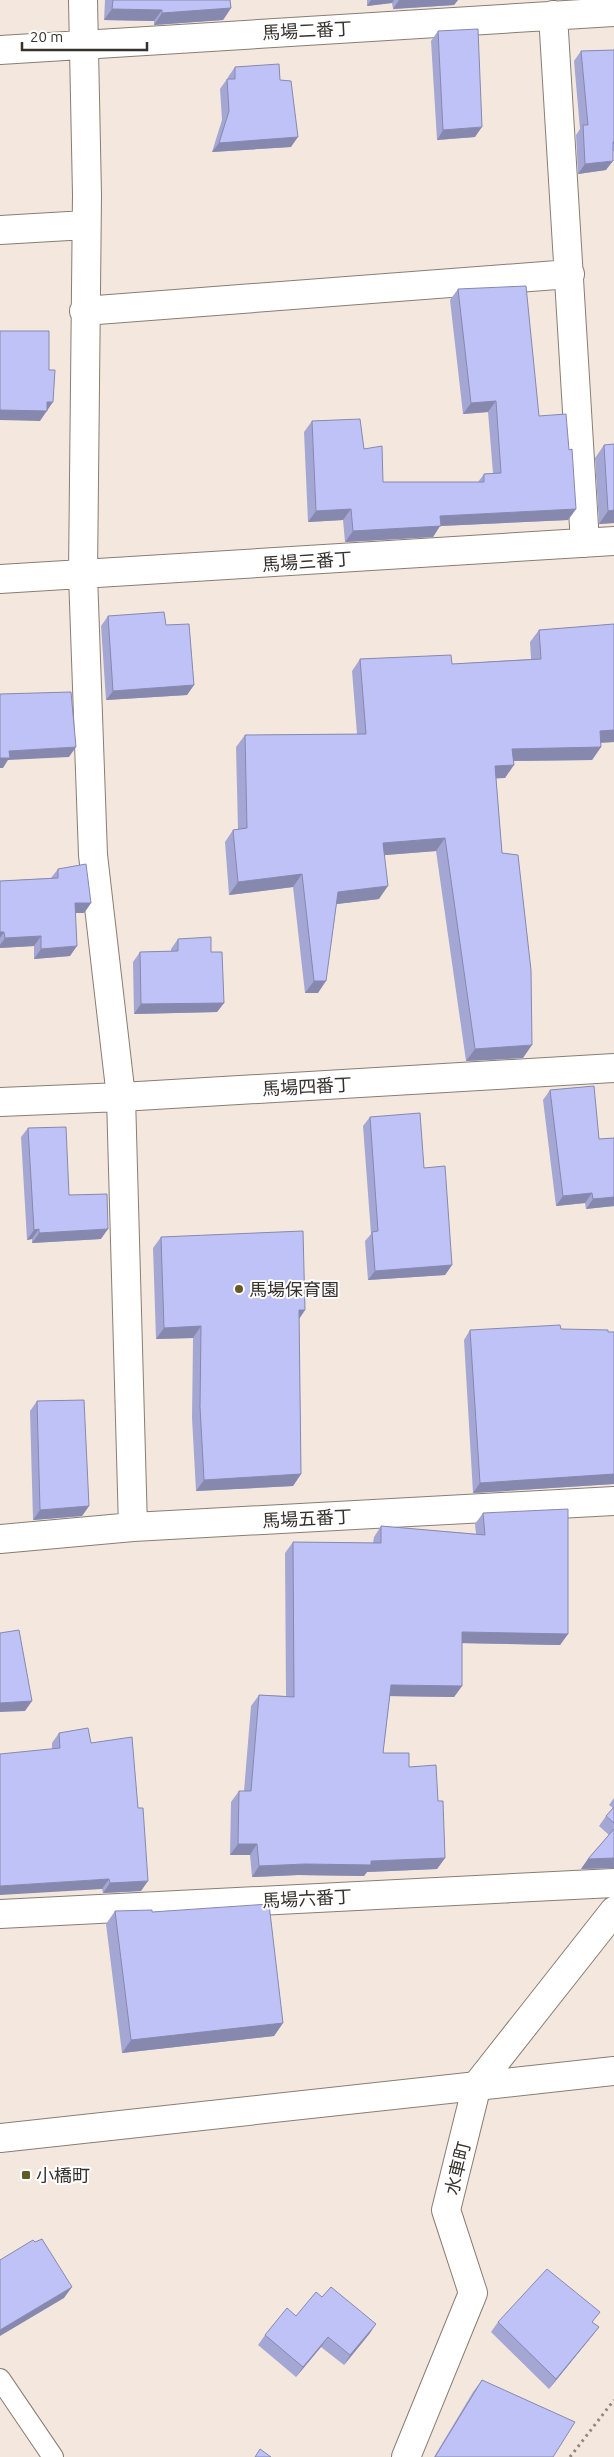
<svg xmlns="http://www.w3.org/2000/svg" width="614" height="2457" viewBox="0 0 614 2457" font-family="Ubuntu,'Noto Sans JP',sans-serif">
  <rect width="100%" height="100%" fill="#f4e8de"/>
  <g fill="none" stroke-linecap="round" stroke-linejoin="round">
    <!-- service casing -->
    <g stroke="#887d74" stroke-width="22">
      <path id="service" d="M 0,2379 L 53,2457"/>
    </g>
    <!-- minor casing -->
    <g stroke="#887d74" stroke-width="30">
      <path id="minor" d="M 83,0 L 87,195 L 83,575 L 93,855 L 121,1097 L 133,1527
        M 553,15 L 585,543
        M 0,50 L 614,12
        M 0,230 L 86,225
        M 84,311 L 570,274
        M 0,579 L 614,541
        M 0,1102 L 121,1097 L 614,1068
        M 0,1539 L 133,1527 L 614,1501
        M 0,1914 L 614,1883
        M 406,2457 L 473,2293 L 446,2210 L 477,2085 L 614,1911"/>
    </g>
    <!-- tertiary casing -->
    <g stroke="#887d74" stroke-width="30">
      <path id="tertiary" d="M 0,2138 L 614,2071"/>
    </g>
    <!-- path -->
    <path stroke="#8f8780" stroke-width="3" stroke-dasharray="2.5 4" stroke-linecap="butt" d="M 570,2457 L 614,2400"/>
    <!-- service -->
    <use href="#service" stroke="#fff" stroke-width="20"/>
    <!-- minor -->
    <use href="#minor" stroke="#fff" stroke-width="28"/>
    <!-- tertiary -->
    <use href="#tertiary" stroke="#fff" stroke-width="28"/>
  </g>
  <!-- wall -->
  <path fill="#a4a7d4" d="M 105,0 L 230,0 L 231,8 L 223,20 L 154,25 L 154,21 L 104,20 Z
    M 367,0 L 458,0 L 454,5 L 393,9 L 392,3 L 367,6 Z
    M 438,31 L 475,137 L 437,140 L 431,41 Z
    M 614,50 L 614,151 L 613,151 L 606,170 L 578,174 L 576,135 L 580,129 L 574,61 L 581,51 Z
    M 235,67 L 280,80 L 291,147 L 212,152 L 222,120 L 220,89 L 227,79 L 228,79 L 228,77 Z
    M 458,289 L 539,416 L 569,450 L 576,509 L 568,520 L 440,526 L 433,537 L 345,542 L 343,520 L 308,522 L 304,432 L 312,421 L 364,449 L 383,482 L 478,482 L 484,474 L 493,473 L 488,412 L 463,414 L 450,300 Z
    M 604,445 L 614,523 L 599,524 L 595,458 Z
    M 108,616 L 166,625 L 194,685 L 187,695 L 106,700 L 101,626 Z
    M 614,624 L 614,742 L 601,743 L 601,747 L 592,760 L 514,761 L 505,778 L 496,778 L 502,853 L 523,1058 L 466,1061 L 436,851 L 384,855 L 379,899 L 336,904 L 318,993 L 305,993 L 293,887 L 229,895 L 225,842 L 233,830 L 238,829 L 236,747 L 245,735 L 357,734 L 352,671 L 360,659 L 452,664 L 531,659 L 530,642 L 539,630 Z
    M 58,869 L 91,903 L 84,913 L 75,913 L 70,956 L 34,959 L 34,946 L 0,948 L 0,881 L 51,878 Z
    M 178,939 L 211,952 L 224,1003 L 217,1012 L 134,1014 L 133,962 L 140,952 L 171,951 L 171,949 Z
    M 550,1090 L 599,1139 L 614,1138 L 614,1206 L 586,1209 L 585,1203 L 556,1206 L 543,1100 Z
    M 370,1117 L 424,1168 L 452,1265 L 445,1275 L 368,1280 L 365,1241 L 371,1234 L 363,1126 Z
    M 28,1128 L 69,1195 L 101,1239 L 32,1243 L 32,1239 L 27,1240 L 21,1137 Z
    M 161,1237 L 305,1310 L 299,1319 L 301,1474 L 293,1486 L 196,1491 L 192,1418 L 193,1338 L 156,1339 L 153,1248 Z
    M 470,1330 L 614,1332 L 614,1484 L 473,1493 L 464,1340 Z
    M 37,1401 L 89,1506 L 82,1516 L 33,1520 L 30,1411 Z
    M 483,1513 L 568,1634 L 560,1645 L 462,1643 L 462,1686 L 454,1697 L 390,1696 L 383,1753 L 409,1767 L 438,1801 L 445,1858 L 437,1869 L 367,1872 L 364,1876 L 298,1875 L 252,1877 L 250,1855 L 230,1855 L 231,1802 L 239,1791 L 244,1791 L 251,1706 L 259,1695 L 286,1696 L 285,1553 L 293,1542 L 373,1543 L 374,1537 L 381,1526 L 476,1534 L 475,1524 Z
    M 59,1733 L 91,1743 L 141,1891 L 103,1893 L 102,1889 L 52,1748 L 52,1743 Z
    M 614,1798 L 614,1868 L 581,1869 L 588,1859 L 609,1835 L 599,1826 L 606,1816 L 613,1808 L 609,1805 Z
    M 115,1911 L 152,1912 L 283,2023 L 274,2036 L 122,2053 L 106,1924 Z
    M 322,2297 L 370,2333 L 344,2365 L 321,2347 L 296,2377 L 258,2345 L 265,2335 L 296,2316 Z
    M 498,2322 L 592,2322 L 599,2327 L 592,2336 L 549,2389 L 491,2332 Z
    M 482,2380 L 553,2457 L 434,2457 L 473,2392 Z"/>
  <!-- shaded-wall -->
  <path fill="#8688ad" d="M 371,0 L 394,0 L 392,3 L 367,6 Z
    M 399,0 L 458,0 L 454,5 L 393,9 Z
    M 231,8 L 223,20 L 154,25 L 162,13 Z
    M 112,9 L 162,10 L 154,21 L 104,20 Z
    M 482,127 L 475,137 L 437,140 L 443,130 Z
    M 298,137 L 291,147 L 212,152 L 219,143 Z
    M 613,161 L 606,170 L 578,174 L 585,164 Z
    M 496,401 L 488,412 L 463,414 L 471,403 Z
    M 47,402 L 53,402 L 40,421 L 0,420 L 0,410 Z
    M 351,509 L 343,520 L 308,522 L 316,511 Z
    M 576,509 L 568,520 L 440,526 L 433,537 L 345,542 L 353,531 L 440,516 Z
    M 614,510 L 614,523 L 599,524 L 608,511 Z
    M 194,685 L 187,695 L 106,700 L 113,691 Z
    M 614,730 L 614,742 L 592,743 L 600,731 Z
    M 76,747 L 69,757 L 8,760 L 3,768 L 0,768 L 0,758 L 9,751 Z
    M 601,747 L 592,760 L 504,761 L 512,749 Z
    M 514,765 L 505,778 L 487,779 L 495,766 Z
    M 445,838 L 436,851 L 374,856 L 383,843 Z
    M 302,874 L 293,887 L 229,895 L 238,882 Z
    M 388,886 L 379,899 L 329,905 L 338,892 Z
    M 75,903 L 91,903 L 84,913 L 68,913 Z
    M 0,932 L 4,932 L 0,938 Z
    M 41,936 L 34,946 L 0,948 L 0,945 L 5,938 Z
    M 77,946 L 70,956 L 34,959 L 41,949 Z
    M 314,981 L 326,981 L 318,993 L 305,993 Z
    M 224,1003 L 217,1012 L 134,1014 L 141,1004 Z
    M 532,1045 L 523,1058 L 466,1061 L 475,1049 Z
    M 592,1193 L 585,1203 L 556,1206 L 563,1196 Z
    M 614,1197 L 614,1206 L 586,1209 L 593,1199 Z
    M 39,1229 L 32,1239 L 27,1240 L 34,1230 Z
    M 108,1229 L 101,1239 L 32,1243 L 39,1233 Z
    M 452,1265 L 445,1275 L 368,1280 L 375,1271 Z
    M 299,1310 L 305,1310 L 297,1322 Z
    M 201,1326 L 193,1338 L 156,1339 L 164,1328 Z
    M 301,1474 L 293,1486 L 196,1491 L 204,1480 Z
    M 614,1474 L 614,1484 L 473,1493 L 480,1483 Z
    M 89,1506 L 82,1516 L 33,1520 L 40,1510 Z
    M 462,1632 L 568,1634 L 560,1645 L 455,1643 Z
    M 391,1685 L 462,1686 L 454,1697 L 384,1696 Z
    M 32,1701 L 25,1711 L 0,1712 L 0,1703 Z
    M 238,1844 L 257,1844 L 250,1855 L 230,1855 Z
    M 445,1858 L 437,1869 L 367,1872 L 364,1876 L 298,1875 L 252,1877 L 259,1866 Z
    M 614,1858 L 614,1868 L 581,1869 L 588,1859 Z
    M 109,1879 L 102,1889 L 0,1895 L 0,1886 Z
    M 148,1881 L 141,1891 L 103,1893 L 110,1883 Z
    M 283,2023 L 274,2036 L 122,2053 L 131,2040 Z
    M 72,2287 L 64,2298 L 0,2336 L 0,2330 Z
    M 376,2324 L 370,2333 L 344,2365 L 350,2355 Z
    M 599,2327 L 592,2336 L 549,2389 L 556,2379 Z
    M 328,2337 L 321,2347 L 296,2377 L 303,2367 Z"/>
  <!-- building -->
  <path fill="#bfc2f7" stroke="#8688ad" d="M 113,0 L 230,0 L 231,8 L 162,13 L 162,10 L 112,9 Z
    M 478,29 L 482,127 L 443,130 L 438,31 Z
    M 614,50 L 614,142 L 613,142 L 613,161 L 585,164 L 583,125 L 588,125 L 581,51 Z
    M 279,64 L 280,80 L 291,81 L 298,137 L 219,143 L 229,111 L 227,79 L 235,79 L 235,67 Z
    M 526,286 L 539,416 L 566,414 L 569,450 L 572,449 L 576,509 L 440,516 L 441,526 L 353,531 L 351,509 L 316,511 L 312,421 L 360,419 L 364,449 L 382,446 L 383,482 L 484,482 L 484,474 L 501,473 L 496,401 L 471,403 L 458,289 Z
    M 0,331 L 49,331 L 49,370 L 55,370 L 53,402 L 47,402 L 47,411 L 0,410 Z
    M 614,444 L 614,510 L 608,511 L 604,445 Z
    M 164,612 L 166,625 L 189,624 L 194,685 L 113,691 L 108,616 Z
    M 614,624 L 614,730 L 600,731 L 601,747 L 512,749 L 514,765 L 495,766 L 502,853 L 518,855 L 531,970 L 532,1045 L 475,1049 L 445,838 L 383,843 L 388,886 L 338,892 L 326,981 L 314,981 L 302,874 L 238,882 L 233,830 L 247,828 L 245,735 L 366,734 L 360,659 L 451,655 L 452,664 L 541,659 L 539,630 Z
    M 71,692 L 76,747 L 9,751 L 10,758 L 0,758 L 0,694 Z
    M 86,864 L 91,903 L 75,903 L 77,946 L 41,949 L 41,936 L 5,938 L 4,932 L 0,932 L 0,881 L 58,878 L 58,869 Z
    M 211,937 L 211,952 L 222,952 L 224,1003 L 141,1004 L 140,952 L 178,951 L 178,939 Z
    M 594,1086 L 599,1139 L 614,1138 L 614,1197 L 593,1199 L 592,1193 L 563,1196 L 550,1090 Z
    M 420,1113 L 424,1168 L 445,1166 L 452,1265 L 375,1271 L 372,1232 L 378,1231 L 370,1117 Z
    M 66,1127 L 69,1195 L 107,1194 L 108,1229 L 39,1233 L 39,1229 L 34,1230 L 28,1128 Z
    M 303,1231 L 305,1310 L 299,1310 L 301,1474 L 204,1480 L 200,1407 L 201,1326 L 164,1328 L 161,1237 Z
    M 560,1325 L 561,1329 L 608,1330 L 608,1332 L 614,1332 L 614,1474 L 480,1483 L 470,1330 Z
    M 84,1400 L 89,1506 L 40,1510 L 37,1401 Z
    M 568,1509 L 568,1634 L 462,1632 L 462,1686 L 391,1685 L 383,1753 L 409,1753 L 409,1767 L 436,1765 L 438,1801 L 443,1801 L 445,1858 L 371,1861 L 371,1865 L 305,1864 L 259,1866 L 257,1844 L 238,1844 L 239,1791 L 251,1791 L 259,1695 L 294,1697 L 293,1542 L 381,1543 L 381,1526 L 485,1535 L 483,1513 Z
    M 19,1630 L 32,1701 L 0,1703 L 0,1633 Z
    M 88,1728 L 91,1743 L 132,1737 L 138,1808 L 143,1808 L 148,1881 L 110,1883 L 109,1879 L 0,1886 L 0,1754 L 60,1748 L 59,1733 Z
    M 614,1807 L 614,1823 L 606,1816 Z
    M 614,1829 L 614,1858 L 588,1859 Z
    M 269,1904 L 283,2023 L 131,2040 L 115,1911 L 152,1910 L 152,1912 Z
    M 42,2239 L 72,2287 L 0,2330 L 0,2260 L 33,2240 L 35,2242 Z
    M 547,2269 L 600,2312 L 592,2322 L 599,2327 L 556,2379 L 498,2322 Z
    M 331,2287 L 376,2324 L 350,2355 L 328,2337 L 303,2367 L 265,2335 L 287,2308 L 296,2316 L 316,2292 L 322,2297 Z
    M 482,2380 L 575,2422 L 553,2457 L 435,2457 Z
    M 260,2449 L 271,2457 L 255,2457 Z"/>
  <!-- markers -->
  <g fill="#665926" stroke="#fff" stroke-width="2">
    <circle cx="239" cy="1289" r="5"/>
    <rect x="21" y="2170" width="10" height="10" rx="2.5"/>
  </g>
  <g text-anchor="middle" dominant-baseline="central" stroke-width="4" stroke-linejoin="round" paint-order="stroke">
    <!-- street labels -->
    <g font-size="18" fill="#35312d" stroke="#fff">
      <text transform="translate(307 30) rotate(-3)">馬場二番丁</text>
      <text transform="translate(307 561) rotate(-4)">馬場三番丁</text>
      <text transform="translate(307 1086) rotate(-3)">馬場四番丁</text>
      <text transform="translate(307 1518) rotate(-3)">馬場五番丁</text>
      <text transform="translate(307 1898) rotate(-3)">馬場六番丁</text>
      <text transform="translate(457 2168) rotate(-76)">水車町</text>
    </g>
    <!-- poi labels -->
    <g font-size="18" fill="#35312d" stroke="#fff" text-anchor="start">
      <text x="249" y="1289">馬場保育園</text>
      <text x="36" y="2175">小橋町</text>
    </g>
  </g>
  <!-- scale -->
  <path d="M22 42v8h125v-8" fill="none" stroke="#35312d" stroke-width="2.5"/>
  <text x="30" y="42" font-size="15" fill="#35312d" stroke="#ffffff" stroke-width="4" paint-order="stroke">20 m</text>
</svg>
